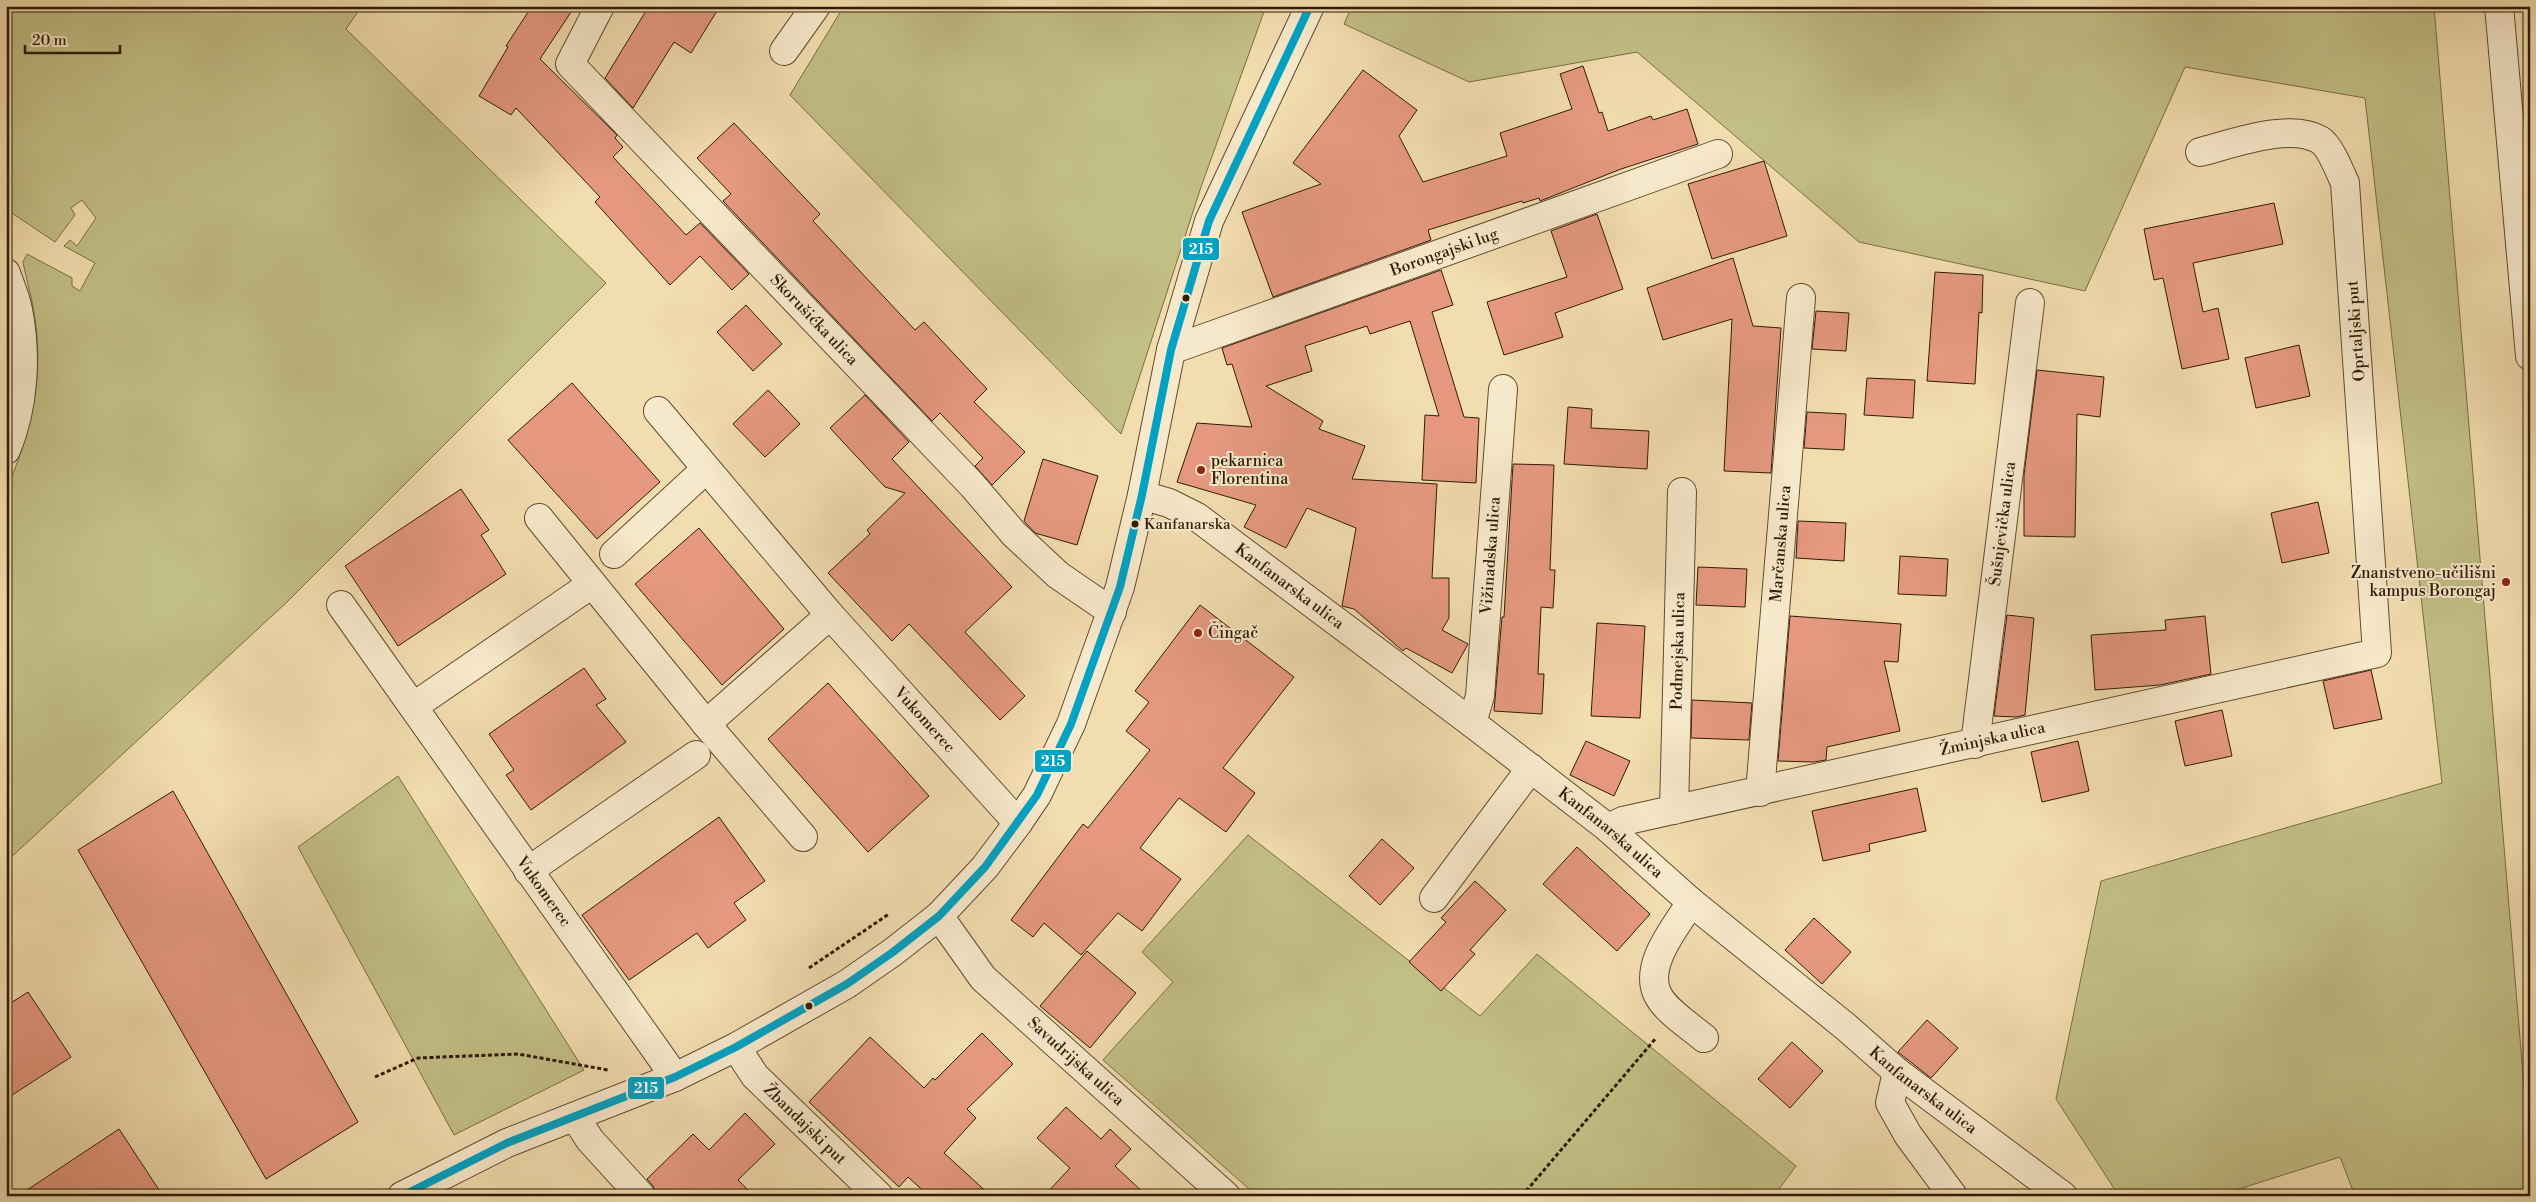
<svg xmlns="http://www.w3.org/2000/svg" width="2536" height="1202" viewBox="0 0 2536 1202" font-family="'Libre Bodoni',serif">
  <rect width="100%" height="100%" fill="#f2ddaf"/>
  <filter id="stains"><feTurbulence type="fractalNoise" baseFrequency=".004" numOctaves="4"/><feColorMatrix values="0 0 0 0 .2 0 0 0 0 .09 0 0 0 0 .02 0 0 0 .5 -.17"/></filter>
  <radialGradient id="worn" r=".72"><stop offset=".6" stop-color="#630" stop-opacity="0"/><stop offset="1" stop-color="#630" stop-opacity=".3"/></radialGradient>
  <!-- green -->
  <path fill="#c2bf85" stroke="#796d45" d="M 6,6 L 362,6 L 346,29 L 606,283 L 287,602 L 6,862 L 6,491 C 29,436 43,386 36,326 C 34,305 27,283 23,262 L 27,254 L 72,278 L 72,286 L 80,291 L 95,263 L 64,246 L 70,240 L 77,246 L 96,218 L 82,200 L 71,208 L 75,215 L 55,242 L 6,209 Z
    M 844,6 L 1266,6 L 1201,187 L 1121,434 L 790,95 Z
    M 1352,6 L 2434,6 L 2530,1158 L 2530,1196 L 2355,1196 L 2340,1157 L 2217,1196 L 2119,1196 L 2056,1099 L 2101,881 L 2442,783 L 2365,98 L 2185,67 L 2085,291 L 1859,242 L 1637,52 L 1469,82 L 1344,24 Z
    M 398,776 L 584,1070 L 454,1135 L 298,847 Z
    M 1248,835 L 1480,1016 L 1537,954 L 1796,1166 L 1774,1196 L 1257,1196 L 1103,1060 L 1173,982 L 1142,952 Z"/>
  <!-- building -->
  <path fill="#e69980" stroke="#301b05" d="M 532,6 L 575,6 L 540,59 L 617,135 L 615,138 L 623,147 L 613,157 L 686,235 L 700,223 L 749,274 L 732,290 L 700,256 L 670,285 L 595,202 L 600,197 L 516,108 L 511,115 L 479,96 L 508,47 L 506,46 Z
    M 649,6 L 720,6 L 691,53 L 674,42 L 633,108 L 605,78 Z
    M 1583,66 L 1599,113 L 1602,112 L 1608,131 L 1651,116 L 1653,120 L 1687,109 L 1698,144 L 1621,169 L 1540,201 L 1539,198 L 1523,203 L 1522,201 L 1428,230 L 1431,240 L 1273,297 L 1242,212 L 1321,184 L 1293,163 L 1363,70 L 1417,110 L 1399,136 L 1423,182 L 1507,156 L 1500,133 L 1572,109 L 1560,74 Z
    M 734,123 L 820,214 L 813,221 L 915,330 L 924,322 L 987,389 L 974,402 L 1025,452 L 992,485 L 975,466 L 983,458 L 940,413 L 932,421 L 723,201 L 731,194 L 697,158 Z
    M 1764,161 L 1787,236 L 1712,259 L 1688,184 Z
    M 2274,203 L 2283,244 L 2193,263 L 2203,312 L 2218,308 L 2229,359 L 2182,369 L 2163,278 L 2154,280 L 2144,229 Z
    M 1597,214 L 1623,289 L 1555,313 L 1563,337 L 1504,355 L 1487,302 L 1567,277 L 1551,231 Z
    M 1733,258 L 1753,326 L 1781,328 L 1771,473 L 1724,471 L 1732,319 L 1663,340 L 1647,288 Z
    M 1441,270 L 1453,305 L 1432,312 L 1464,417 L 1479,418 L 1476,483 L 1422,480 L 1425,415 L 1439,416 L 1410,321 L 1370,334 L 1367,326 L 1305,346 L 1312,371 L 1266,386 L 1323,421 L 1319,429 L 1365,446 L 1352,479 L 1437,484 L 1432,578 L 1449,578 L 1449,618 L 1442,630 L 1468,644 L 1452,673 L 1406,648 L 1403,651 L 1354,609 L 1342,606 L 1356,528 L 1307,508 L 1286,548 L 1244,527 L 1256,505 L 1177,482 L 1197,423 L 1252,427 L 1232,364 L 1227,365 L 1222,348 Z
    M 1935,272 L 1983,275 L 1982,313 L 1979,312 L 1975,384 L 1927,381 Z
    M 746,305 L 782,344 L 753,371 L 717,332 Z
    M 1816,311 L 1849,313 L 1846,351 L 1812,349 Z
    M 2299,345 L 2310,396 L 2256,408 L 2245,358 Z
    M 2037,370 L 2104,377 L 2100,417 L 2077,414 L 2075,537 L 2024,536 L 2024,475 Z
    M 1867,378 L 1915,380 L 1913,418 L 1864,415 Z
    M 572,383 L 660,482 L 597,539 L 508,440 Z
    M 768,390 L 800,424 L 765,457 L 733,424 Z
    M 865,395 L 909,442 L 892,459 L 1012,587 L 965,632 L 1025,696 L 1000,720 L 909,624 L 892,641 L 828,573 L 870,534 L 867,530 L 905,493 L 885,487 L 830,428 Z
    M 1568,407 L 1592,409 L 1591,428 L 1649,431 L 1647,469 L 1564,464 Z
    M 1807,412 L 1846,414 L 1844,450 L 1804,448 Z
    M 1043,459 L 1098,476 L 1077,545 L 1035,533 L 1024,521 Z
    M 1513,464 L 1554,465 L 1550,570 L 1555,570 L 1553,608 L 1541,607 L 1538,674 L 1544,674 L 1542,714 L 1494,711 L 1502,617 L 1504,617 Z
    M 461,489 L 489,530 L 481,535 L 506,574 L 398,646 L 345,566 Z
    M 2318,502 L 2329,553 L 2282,563 L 2271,513 Z
    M 1798,521 L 1846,523 L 1844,561 L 1796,558 Z
    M 699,528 L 784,629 L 722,685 L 635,584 Z
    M 1900,556 L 1948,559 L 1946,596 L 1898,594 Z
    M 1698,567 L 1747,569 L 1745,607 L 1696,605 Z
    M 1200,605 L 1294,677 L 1223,768 L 1255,793 L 1226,832 L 1179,798 L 1140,848 L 1181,879 L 1142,931 L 1118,913 L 1081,955 L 1044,923 L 1033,937 L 1011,920 L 1083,824 L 1088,828 L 1150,750 L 1126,731 L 1149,702 L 1135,691 Z
    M 2007,615 L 2034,618 L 2025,715 L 2016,717 L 1994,716 Z
    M 1790,616 L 1901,624 L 1898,662 L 1884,661 L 1900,731 L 1827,747 L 1826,760 L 1814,762 L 1778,761 Z
    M 2205,616 L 2211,674 L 2160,685 L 2095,690 L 2091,635 L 2166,630 L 2165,620 Z
    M 1597,623 L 1645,626 L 1640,718 L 1591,716 Z
    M 584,668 L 606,699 L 596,705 L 626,742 L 531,810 L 506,775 L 514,770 L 489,734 Z
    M 2371,670 L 2382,719 L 2334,729 L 2323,681 Z
    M 828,683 L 929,796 L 868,852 L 768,739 Z
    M 1692,700 L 1752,703 L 1749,740 L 1691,738 Z
    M 2222,710 L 2232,756 L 2185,766 L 2175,721 Z
    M 1586,741 L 1630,761 L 1614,796 L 1570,775 Z
    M 2078,741 L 2089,791 L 2042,802 L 2031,752 Z
    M 1917,788 L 1926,831 L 1869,844 L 1870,851 L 1823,861 L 1812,811 Z
    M 173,791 L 358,1122 L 266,1179 L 78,850 Z
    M 719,817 L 765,881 L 734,903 L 746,920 L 708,948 L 697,933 L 629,980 L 582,915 Z
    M 1382,839 L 1414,868 L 1380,905 L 1349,876 Z
    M 1577,847 L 1650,914 L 1617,951 L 1543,884 Z
    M 1475,881 L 1506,910 L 1470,950 L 1475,954 L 1441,991 L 1409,962 L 1446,922 L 1441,918 Z
    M 1814,918 L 1851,952 L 1822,984 L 1785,950 Z
    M 1087,951 L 1136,993 L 1090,1048 L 1040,1006 Z
    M 28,992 L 71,1057 L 6,1099 L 6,1006 Z
    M 1927,1020 L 1958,1048 L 1931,1078 L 1898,1052 Z
    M 982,1033 L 1013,1064 L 967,1109 L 976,1118 L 944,1153 L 991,1196 L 929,1196 L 908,1177 L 899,1187 L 809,1102 L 870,1037 L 924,1088 L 933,1078 L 935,1080 Z
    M 1792,1042 L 1823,1071 L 1790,1108 L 1758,1079 Z
    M 1066,1107 L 1101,1139 L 1110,1129 L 1131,1149 L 1115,1166 L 1147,1196 L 1044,1196 L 1070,1168 L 1037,1138 Z
    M 745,1113 L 775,1144 L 738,1180 L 754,1196 L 656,1196 L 653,1186 L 647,1179 L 693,1134 L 709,1150 Z
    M 119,1129 L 163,1196 L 18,1196 Z"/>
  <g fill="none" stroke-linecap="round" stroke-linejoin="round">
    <!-- minor casing -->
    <g stroke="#604c30" stroke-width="30">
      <g id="minor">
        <path id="s1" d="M 600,6 L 570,64 L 973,486 L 1014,534 L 1058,575 L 1112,612"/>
        <path d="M 2499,6 L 2530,356"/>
        <path d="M 784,51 L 816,6"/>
        <path d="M 6,273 C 10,285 16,298 18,310 C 27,355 24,408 6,450"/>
        <path id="s2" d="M 1171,350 L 1718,154"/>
        <path id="s3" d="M 658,411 L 830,615 L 1018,823"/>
        <path id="s4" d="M 1142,495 L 1169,503 L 1197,517 L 1472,723 L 1608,828 L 1691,902 L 1846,1027 L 1897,1072 L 2063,1196"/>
        <path d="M 539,518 L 706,724 L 803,837"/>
        <path d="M 614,554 L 706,469"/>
        <path id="s5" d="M 341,605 L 675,1077"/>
        <path d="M 414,706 L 592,584"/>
        <path id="s6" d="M 1472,723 L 1480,696 L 1503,389"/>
        <path d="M 706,724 L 830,615"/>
        <path id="s7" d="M 1975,744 L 2030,303"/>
        <path id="s8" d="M 1760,792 L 1801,298"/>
        <path id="s9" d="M 1674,810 L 1682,492"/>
        <path id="s10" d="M 1608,828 L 1623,821 L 2377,653 L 2345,183 C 2340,172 2330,146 2320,140 C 2290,122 2232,144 2200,152"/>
        <path d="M 528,871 L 696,755"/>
        <path d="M 1434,898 L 1531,768"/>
        <path d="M 1691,902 C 1677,926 1644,963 1657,993 C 1664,1010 1690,1026 1704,1038"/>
        <path id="s11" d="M 939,916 L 983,978 L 1226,1196"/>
        <path id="s12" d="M 736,1047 L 755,1076 L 879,1196"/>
        <path d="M 1897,1072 L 1890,1103 L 1908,1135 L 1953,1196"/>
        <path d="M 575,1117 L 590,1140 L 641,1196"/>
        <path d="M 402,1196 L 507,1143 L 675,1077 L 736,1047 L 847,984 L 893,952 L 939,916 L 985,867 L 1018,823 L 1037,795 L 1071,724 L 1120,587 L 1142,495 L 1171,350 L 1209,221 L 1310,6"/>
      </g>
    </g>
    <!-- path -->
    <path stroke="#301b05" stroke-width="3" stroke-dasharray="4 2.5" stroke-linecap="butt" d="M 809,968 L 889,914
      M 375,1077 L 418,1058 L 518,1054 L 608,1070
      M 1522,1196 L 1656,1038"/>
    <!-- minor -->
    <use href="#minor" stroke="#f7e9cb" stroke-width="28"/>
    <!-- bus-1 casing -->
    <g stroke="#f7e9cb" stroke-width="11">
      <path id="bus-1" d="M 402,1196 L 507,1143 L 675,1077 L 736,1047 L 847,984 L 893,952 L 939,916 L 985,867 L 1037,795 L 1071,724 L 1120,587 L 1142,495 L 1171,350 L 1209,221 L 1310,6"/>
    </g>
    <!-- bus-1 -->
    <use href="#bus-1" stroke="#02a2c4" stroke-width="8"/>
  </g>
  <!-- markers -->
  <g fill="#301b05" stroke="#f7e9cb" stroke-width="2">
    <circle cx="1186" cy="298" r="4.5"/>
    <circle cx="1135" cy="524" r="4.5"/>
    <circle cx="809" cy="1006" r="4.5"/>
  </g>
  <g fill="#8f2418" stroke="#f7e9cb" stroke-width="2">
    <circle cx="1201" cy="470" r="5"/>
    <circle cx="2506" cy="582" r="5"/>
    <circle cx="1198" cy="633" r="5"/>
  </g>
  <g text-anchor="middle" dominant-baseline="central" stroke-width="4" stroke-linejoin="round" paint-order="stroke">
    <!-- bus labels -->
    <g font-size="15" fill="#301b05" stroke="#f7e9cb" text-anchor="start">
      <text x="1144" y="524">Kanfanarska</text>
    </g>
    <!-- street labels -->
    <g font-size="16" fill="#301b05" stroke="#f7e9cb">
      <text stroke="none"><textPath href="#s2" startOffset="290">Borongajski lug</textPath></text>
      <text stroke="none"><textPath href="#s1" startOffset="419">Skorušićka ulica</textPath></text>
      <text transform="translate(2356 331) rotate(-94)">Oprtaljski put</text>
      <text stroke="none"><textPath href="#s7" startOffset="222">Šušnjevička ulica</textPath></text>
      <text stroke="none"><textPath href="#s8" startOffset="249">Marčanska ulica</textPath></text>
      <text stroke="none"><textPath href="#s6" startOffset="169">Vižinadska ulica</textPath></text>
      <text stroke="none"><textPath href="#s4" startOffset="175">Kanfanarska ulica</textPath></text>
      <text stroke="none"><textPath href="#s9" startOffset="159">Podmejska ulica</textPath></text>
      <text stroke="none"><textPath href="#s3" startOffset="408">Vukomerec</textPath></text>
      <text stroke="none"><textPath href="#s10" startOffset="395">Žminjska ulica</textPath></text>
      <text stroke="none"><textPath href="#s4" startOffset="580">Kanfanarska ulica</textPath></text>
      <text stroke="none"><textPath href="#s5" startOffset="351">Vukomerec</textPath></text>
      <text stroke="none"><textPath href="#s11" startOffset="201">Savudrijska ulica</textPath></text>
      <text stroke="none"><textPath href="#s4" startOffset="985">Kanfanarska ulica</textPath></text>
      <text stroke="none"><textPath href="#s12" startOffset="104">Žbandajski put</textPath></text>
    </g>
    <!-- poi labels -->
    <g font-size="16" fill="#301b05" stroke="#f7e9cb" text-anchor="start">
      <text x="1211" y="461">pekarnica<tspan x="1211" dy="18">Florentina</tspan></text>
      <text x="2496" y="573" text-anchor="end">Znanstveno-učilišni<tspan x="2496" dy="18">kampus Borongaj</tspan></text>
      <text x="1208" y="633">Čingač</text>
    </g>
  </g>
  <g stroke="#f7e9cb" stroke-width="2">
    <rect x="1182" y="237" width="38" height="24" rx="5" fill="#02a2c4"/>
    <rect x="1034" y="749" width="38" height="24" rx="5" fill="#02a2c4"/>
    <rect x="627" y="1076" width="38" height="24" rx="5" fill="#02a2c4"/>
  </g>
  <g font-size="14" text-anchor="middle" font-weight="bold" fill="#fff">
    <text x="1201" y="254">215</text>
    <text x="1053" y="766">215</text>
    <text x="646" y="1093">215</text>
  </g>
  <!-- margin -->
  <rect width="2536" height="1202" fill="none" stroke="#f2ddaf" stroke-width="25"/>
  <rect x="8" y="8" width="2521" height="1187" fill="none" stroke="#301b05" stroke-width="2.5"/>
  <rect x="12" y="12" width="2511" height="1177" fill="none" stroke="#301b05"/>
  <!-- scale -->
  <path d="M25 45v8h95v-8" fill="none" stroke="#301b05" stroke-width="2.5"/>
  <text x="32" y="45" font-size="15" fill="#301b05" stroke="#f7e9cb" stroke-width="4" paint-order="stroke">20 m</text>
  <rect width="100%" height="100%" filter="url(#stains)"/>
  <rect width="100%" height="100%" fill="url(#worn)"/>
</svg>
